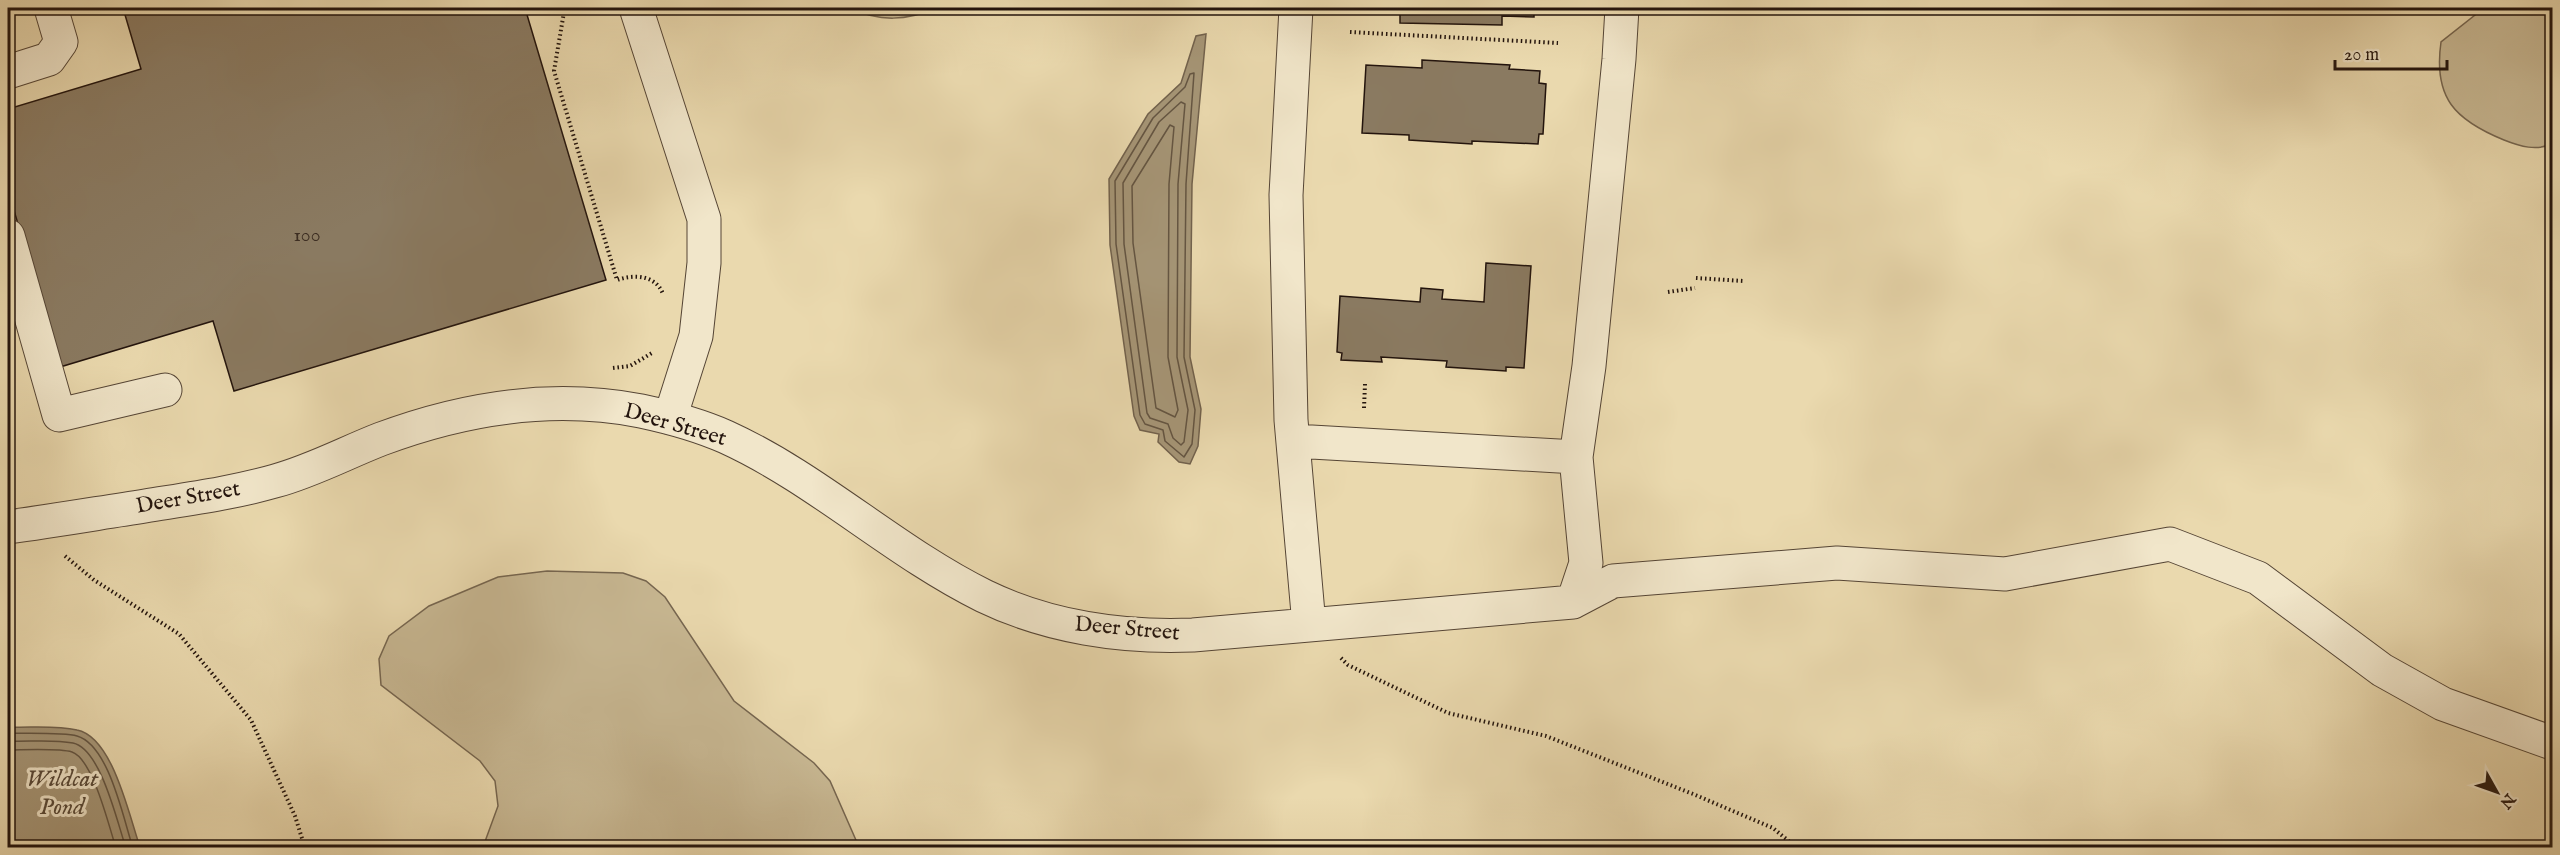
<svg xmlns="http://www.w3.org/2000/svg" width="2560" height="855" viewBox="0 0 2560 855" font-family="'IM FELL English',serif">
  <rect width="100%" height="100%" fill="#ead9ae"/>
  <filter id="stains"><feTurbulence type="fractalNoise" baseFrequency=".00333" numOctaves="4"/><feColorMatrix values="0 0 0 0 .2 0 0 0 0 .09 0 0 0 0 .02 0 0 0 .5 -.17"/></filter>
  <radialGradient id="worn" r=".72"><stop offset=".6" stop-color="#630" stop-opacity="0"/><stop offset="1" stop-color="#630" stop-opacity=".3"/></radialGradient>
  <!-- green -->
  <path fill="#c8b893" stroke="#766650" stroke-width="1.5" d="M 851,8 L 935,8 C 908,21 878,22 851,8 Z
    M 2484,8 L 2552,8 L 2552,143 C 2538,152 2519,146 2504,140 C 2455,120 2433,98 2441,42 Z
    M 547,571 L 623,573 L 646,581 L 665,597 L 734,701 L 814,763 L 830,781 L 859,847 L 483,847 L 498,806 L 495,781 L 480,761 L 381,685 L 379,659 L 389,636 L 429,606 L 498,577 Z"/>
  <!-- water -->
  <path fill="#a69677" stroke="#72624d" stroke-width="1.5" d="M 1206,34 L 1192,184 L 1190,357 L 1201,409 L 1198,446 L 1190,464 L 1179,462 L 1158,442 L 1159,434 L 1140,430 L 1134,416 L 1110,245 L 1109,179 L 1148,114 L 1181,83 L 1196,36 Z
    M 8,727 C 30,728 55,725 77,730 C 113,737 129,816 140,847 L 8,847 Z"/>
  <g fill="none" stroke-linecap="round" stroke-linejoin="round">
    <!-- shore -->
    <path stroke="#645542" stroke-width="1.5" d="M 1194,73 L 1186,184 L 1184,357 L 1195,410 L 1192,444 L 1184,457 L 1165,441 L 1163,430 L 1145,424 L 1140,415 L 1116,244 L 1115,181 L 1153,118 L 1185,87 L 1190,74 Z
      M 1181,102 L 1185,104 L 1178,184 L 1177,357 L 1188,410 L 1184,442 L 1181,445 L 1173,438 L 1168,424 L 1150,418 L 1147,413 L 1124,244 L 1123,183 L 1159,122 Z
      M 1170,125 L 1174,127 L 1169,184 L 1168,357 L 1178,410 L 1175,417 L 1156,408 L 1133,243 L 1132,186 Z
      M 8,733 C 24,734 63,732 77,736 C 109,745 123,818 133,848
      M 8,741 C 28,742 52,739 73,743 C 101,749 117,822 126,848
      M 8,750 C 23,750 59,748 72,752 C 93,759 109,827 116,848"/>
  </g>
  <!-- building -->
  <path fill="#8a7a61" stroke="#23140d" stroke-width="1.5" d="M 123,8 L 525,8 L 606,280 L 234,391 L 213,321 L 60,367 L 8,190 L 8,109 L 141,69 Z
    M 1400,8 L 1534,8 L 1534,17 L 1502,16 L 1502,25 L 1400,23 Z
    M 1422,60 L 1510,65 L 1509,69 L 1540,71 L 1539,83 L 1546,84 L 1543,134 L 1539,134 L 1538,144 L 1472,141 L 1472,144 L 1409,140 L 1409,135 L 1362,133 L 1366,65 L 1422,68 Z
    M 1486,263 L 1531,266 L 1524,368 L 1506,367 L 1506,371 L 1446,367 L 1447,361 L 1381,357 L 1382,362 L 1341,360 L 1342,353 L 1337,352 L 1340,296 L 1420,302 L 1421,288 L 1443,290 L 1442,299 L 1484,302 Z"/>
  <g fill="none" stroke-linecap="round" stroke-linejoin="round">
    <!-- minor casing -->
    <g stroke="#554535" stroke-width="35">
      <path id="minor" d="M 636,8 L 704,219 L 704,263 L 696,336 L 670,418
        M 1296,8 L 1286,195 L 1291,420 L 1309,625
        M 8,72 L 49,59 L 61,42 L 51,8
        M 8,236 L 59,415 L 165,390
        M 1294,441 L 1576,457
        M 8,527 C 53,521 99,513 145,506 C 188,499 233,493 275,481 C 312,471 345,453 381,439 C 464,408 553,394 641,411 C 669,417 699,425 726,437 C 818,479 893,551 984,596 C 1048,627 1122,638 1193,635 L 1573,602 L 1613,581 L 1837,563 L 2005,574 L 2170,544 L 2258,578 L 2382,670 L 2443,704 L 2552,743
        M 1573,602 L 1586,563 L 1576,457 L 1589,366 L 1619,59 L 1622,8"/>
    </g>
    <!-- path -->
    <path stroke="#23140d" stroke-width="4" stroke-dasharray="1.5 3" stroke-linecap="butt" d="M 562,8 L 564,12 L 554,71 L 617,280 C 634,274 656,275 663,294
      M 1350,32 L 1558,43
      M 1696,278 L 1743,281
      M 1668,292 L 1695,288
      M 613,368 L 630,366 L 652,353
      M 1364,408 L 1365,384
      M 65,556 L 94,580 L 179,634 L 251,720 L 295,816 L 305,848
      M 1341,658 L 1348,665 L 1448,713 L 1546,736 L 1693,794 L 1773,828 L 1797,848"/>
    <!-- minor -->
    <use href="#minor" stroke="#f1e6ca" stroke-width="33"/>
  </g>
  <g text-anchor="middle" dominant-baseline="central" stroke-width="6" stroke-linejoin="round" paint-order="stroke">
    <!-- number labels -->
    <g font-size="20" fill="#3d2e22">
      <text x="307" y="235">100</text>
    </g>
    <!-- street labels -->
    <g font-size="22" fill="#23140d" stroke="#f1e6ca">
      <text transform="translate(675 425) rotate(16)">Deer Street</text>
      <text transform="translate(188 498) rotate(-10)">Deer Street</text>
      <text transform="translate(1127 629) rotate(5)">Deer Street</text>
    </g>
    <!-- water labels -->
    <g font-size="24" font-style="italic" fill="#574837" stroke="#f1e6ca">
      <text x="62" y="779">Wildcat<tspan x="62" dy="28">Pond</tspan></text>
    </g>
  </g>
  <!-- margin -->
  <rect width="2560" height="855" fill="none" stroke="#ead9ae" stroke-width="30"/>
  <rect x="9" y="9" width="2542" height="837" fill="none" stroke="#23140d" stroke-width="3"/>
  <rect x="15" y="15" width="2530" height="825" fill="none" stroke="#23140d" stroke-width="1.5"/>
  <!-- north arrow -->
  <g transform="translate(2497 792) rotate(130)" stroke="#f1e6ca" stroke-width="4.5" paint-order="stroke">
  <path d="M0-4.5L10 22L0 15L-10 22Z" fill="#23140d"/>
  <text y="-9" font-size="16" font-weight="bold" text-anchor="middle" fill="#23140d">N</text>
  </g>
  <!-- scale -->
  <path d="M2335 60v9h112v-9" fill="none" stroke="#23140d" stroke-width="3"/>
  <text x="2344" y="60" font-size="18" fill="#23140d" stroke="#f1e6ca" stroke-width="4.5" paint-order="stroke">20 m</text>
  <rect width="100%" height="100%" filter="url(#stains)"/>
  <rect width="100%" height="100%" fill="url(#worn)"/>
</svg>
